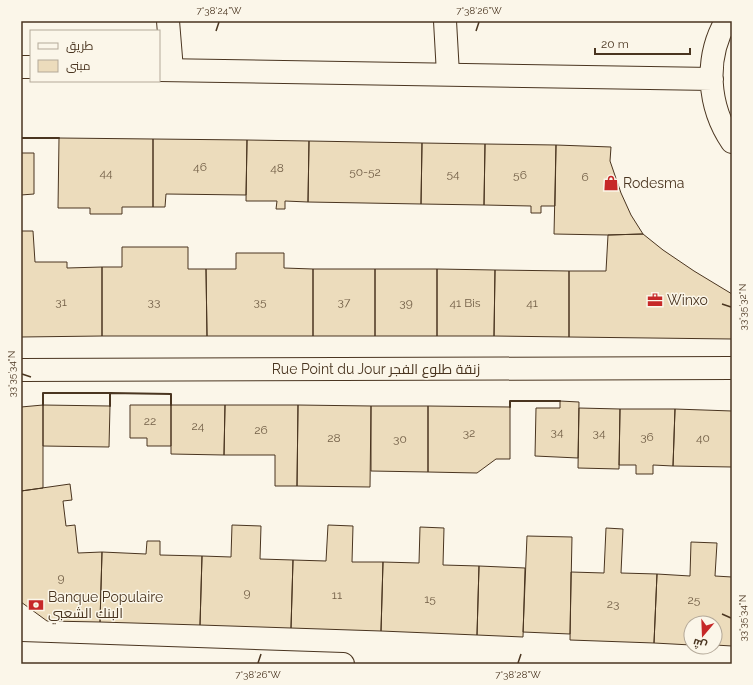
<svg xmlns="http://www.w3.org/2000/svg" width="753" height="685" viewBox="0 0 753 685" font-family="Raleway,Cairo,sans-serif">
  <rect width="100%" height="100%" fill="#fbf6e9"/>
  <!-- building -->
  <path fill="#ecdcbc" stroke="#4a3520" d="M 59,138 L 153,139 L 153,207 L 122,207 L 122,214 L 90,214 L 90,208 L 58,208 Z
    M 153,139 L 247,140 L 246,195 L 166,194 L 165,207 L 153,207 Z
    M 247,140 L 309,141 L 308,202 L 285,201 L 285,209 L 276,209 L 277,201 L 246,201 Z
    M 309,141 L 422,143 L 421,204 L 308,202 Z
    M 422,143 L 485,144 L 484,205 L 421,204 Z
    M 485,144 L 556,145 L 555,206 L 541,206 L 541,213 L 531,213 L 531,206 L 484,205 Z
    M 556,145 L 611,147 L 610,161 L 621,193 L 631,215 L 643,234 L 608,235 L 554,234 Z
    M 21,153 L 34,153 L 34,194 L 21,195 Z
    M 21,231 L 33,231 L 35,262 L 67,262 L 67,268 L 102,267 L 102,336 L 21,337 Z
    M 643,234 L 663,250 L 694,271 L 732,294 L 732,339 L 569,337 L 569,271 L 606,271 L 608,235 Z
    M 122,247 L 188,247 L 188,269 L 206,269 L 207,336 L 102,336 L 102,267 L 122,267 Z
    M 236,253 L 284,253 L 284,268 L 313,269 L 313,336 L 207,336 L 206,269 L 236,269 Z
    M 313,269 L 375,269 L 375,336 L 313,336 Z
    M 375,269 L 437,269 L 437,336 L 375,336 Z
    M 437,269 L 495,270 L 494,336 L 437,336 Z
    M 495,270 L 569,271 L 569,337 L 494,336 Z
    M 560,401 L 579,402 L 578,458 L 535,456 L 536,408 L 560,408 Z
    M 43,405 L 43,488 L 21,491 L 21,407 Z
    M 43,405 L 110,406 L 109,447 L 43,446 Z
    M 130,405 L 171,405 L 171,446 L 147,446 L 147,438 L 130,438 Z
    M 171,405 L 225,405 L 224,455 L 171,454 Z
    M 225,405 L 298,405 L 297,486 L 275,486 L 275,455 L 224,455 Z
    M 298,405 L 371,406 L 370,487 L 297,486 Z
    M 371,406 L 428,406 L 428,472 L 371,471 Z
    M 428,406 L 510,407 L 510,459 L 496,459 L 477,473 L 428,472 Z
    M 579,408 L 620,409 L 619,469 L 578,468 Z
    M 620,409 L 675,409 L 673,466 L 653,465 L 653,474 L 636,474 L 636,465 L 619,465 Z
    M 675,409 L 732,411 L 732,467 L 673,466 Z
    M 70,484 L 72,500 L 63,501 L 66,526 L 75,525 L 78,553 L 102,552 L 100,622 L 47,621 L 21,602 L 21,491 Z
    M 232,525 L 261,526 L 260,559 L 293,560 L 291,628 L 200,625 L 202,556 L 231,557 Z
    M 328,525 L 353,526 L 352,562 L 383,562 L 381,631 L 291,628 L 293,560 L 326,561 Z
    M 420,527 L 444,528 L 443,565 L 479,566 L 477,635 L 381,631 L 383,562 L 419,563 Z
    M 606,528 L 623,529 L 621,573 L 657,574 L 654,643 L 570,640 L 571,572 L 604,573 Z
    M 527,536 L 572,537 L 570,634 L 523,632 Z
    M 147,541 L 160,541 L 160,555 L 202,556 L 200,625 L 100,622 L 102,552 L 146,554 Z
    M 691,542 L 717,543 L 715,576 L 732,577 L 732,646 L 715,645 L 715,623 L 691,623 L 691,645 L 654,643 L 657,574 L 690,576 Z
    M 479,566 L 525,568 L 523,637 L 477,635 Z"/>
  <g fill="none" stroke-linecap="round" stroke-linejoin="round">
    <!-- minor casing -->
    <g stroke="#4a3520" stroke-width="24">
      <path id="minor" d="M 168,21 L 172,70
        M 445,21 L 448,74
        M 21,370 L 732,368
        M 21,653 L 343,664"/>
    </g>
    <!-- major casing -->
    <g stroke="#4a3520" stroke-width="24">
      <path id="major" d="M 726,21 C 704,59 708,107 732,142
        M 21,67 L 31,67
        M 159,70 L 712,79"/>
    </g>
    <!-- minor -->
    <use href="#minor" stroke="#fbf6e9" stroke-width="22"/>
    <!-- major -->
    <use href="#major" stroke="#fbf6e9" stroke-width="22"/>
    <!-- wall -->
    <path stroke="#4a3520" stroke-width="2" d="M 21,138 L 59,138
      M 43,405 L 43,393 L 110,393
      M 110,406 L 110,393 L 171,394 L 171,405
      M 510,407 L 510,401 L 560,401"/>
  </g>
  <!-- ticks -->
  <path fill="none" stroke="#4a3520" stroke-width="1.5" d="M 216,31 L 219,22M 476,31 L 479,22M 722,304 L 731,307M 22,374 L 31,377M 722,614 L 731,618M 258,663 L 261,654M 518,663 L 521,654"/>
  <!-- icons -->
  <defs>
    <g id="shop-bare" transform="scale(1.2)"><path d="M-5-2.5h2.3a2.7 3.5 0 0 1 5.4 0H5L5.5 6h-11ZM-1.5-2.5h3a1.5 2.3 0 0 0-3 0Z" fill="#c62828" stroke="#fbf6e9" stroke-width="2.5" paint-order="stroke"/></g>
    <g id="office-bare" transform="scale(1.2)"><path d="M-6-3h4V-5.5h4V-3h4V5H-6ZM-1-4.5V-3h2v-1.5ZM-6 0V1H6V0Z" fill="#c62828" stroke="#fbf6e9" stroke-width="2.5" paint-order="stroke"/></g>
    <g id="bank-bare" transform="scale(1.2)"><path d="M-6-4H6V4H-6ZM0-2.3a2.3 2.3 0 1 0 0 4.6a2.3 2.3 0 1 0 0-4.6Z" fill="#c62828" stroke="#fbf6e9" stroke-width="2.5" paint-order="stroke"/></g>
  </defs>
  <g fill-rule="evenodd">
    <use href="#shop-bare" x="611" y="183"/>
    <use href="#office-bare" x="655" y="300"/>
    <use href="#bank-bare" x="36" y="605"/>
  </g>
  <g text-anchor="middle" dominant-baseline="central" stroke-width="3" stroke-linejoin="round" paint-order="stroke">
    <!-- number labels -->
    <g font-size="12" fill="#725f47">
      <text x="200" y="167">46</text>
      <text x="277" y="168">48</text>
      <text x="365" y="172">50-52</text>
      <text x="106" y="173">44</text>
      <text x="453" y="174">54</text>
      <text x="520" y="175">56</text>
      <text x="585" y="177">6</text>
      <text x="61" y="302">31</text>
      <text x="154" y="302">33</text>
      <text x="260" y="302">35</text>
      <text x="344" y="302">37</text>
      <text x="406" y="303">39</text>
      <text x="465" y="303">41 Bis</text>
      <text x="532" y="303">41</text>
      <text x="150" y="421">22</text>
      <text x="198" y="426">24</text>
      <text x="261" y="430">26</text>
      <text x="557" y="432">34</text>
      <text x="469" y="433">32</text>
      <text x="599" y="433">34</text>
      <text x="647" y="437">36</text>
      <text x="334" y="438">28</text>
      <text x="703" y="438">40</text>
      <text x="400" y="439">30</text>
      <text x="61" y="578">9</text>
      <text x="247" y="593">9</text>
      <text x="337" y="595">11</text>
      <text x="430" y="599">15</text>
      <text x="694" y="600">25</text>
      <text x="613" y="604">23</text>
    </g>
    <!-- poi labels -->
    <g font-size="14" fill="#4a3520" stroke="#fbf6e9" text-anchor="start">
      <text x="623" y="183">Rodesma</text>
      <text x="667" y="300">Winxo</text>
      <text x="48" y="597">Banque Populaire<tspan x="48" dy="16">البنك الشعبي</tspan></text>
    </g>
    <!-- street labels -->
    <g font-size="14" fill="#4a3520" stroke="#fbf6e9">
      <text x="376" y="369">Rue Point du Jour زنقة طلوع الفجر</text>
    </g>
  </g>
  <!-- border -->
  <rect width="753" height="685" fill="none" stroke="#fbf6e9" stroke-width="44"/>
  <!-- legend -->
  <rect x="30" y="30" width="130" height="52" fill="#fbf6e9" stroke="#b4a999"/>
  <rect x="38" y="43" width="20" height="6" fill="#fbf6e9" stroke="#b4a999"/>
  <text x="66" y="50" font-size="12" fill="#4a3520">طريق</text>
  <rect x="38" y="60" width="20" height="12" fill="#ecdcbc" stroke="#b4a999"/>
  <text x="66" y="70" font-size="12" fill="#4a3520">مبنى</text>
  <!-- north arrow -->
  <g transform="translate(703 635) rotate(199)"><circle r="19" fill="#fbf6e9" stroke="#b4a999"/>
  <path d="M0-3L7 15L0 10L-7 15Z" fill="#c62828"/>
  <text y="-6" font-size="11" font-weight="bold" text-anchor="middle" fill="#4a3520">ش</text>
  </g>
  <!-- scale -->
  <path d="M595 48v6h95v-6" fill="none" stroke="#4a3520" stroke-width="2"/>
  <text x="601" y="48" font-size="12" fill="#4a3520" stroke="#fbf6e9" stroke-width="3" paint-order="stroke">20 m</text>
  <rect x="22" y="22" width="709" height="641" fill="none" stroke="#4a3520" stroke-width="1.5"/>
  <g font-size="10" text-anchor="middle" fill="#4a3520">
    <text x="219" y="14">7°38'24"W</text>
    <text x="479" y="14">7°38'26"W</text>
    <text transform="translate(742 307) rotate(-90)" y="4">33°35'32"N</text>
    <text transform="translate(11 374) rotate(-90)" y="4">33°35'34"N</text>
    <text transform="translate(742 618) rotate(-90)" y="4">33°35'34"N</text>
    <text x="258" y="678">7°38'26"W</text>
    <text x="518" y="678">7°38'28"W</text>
  </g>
</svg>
